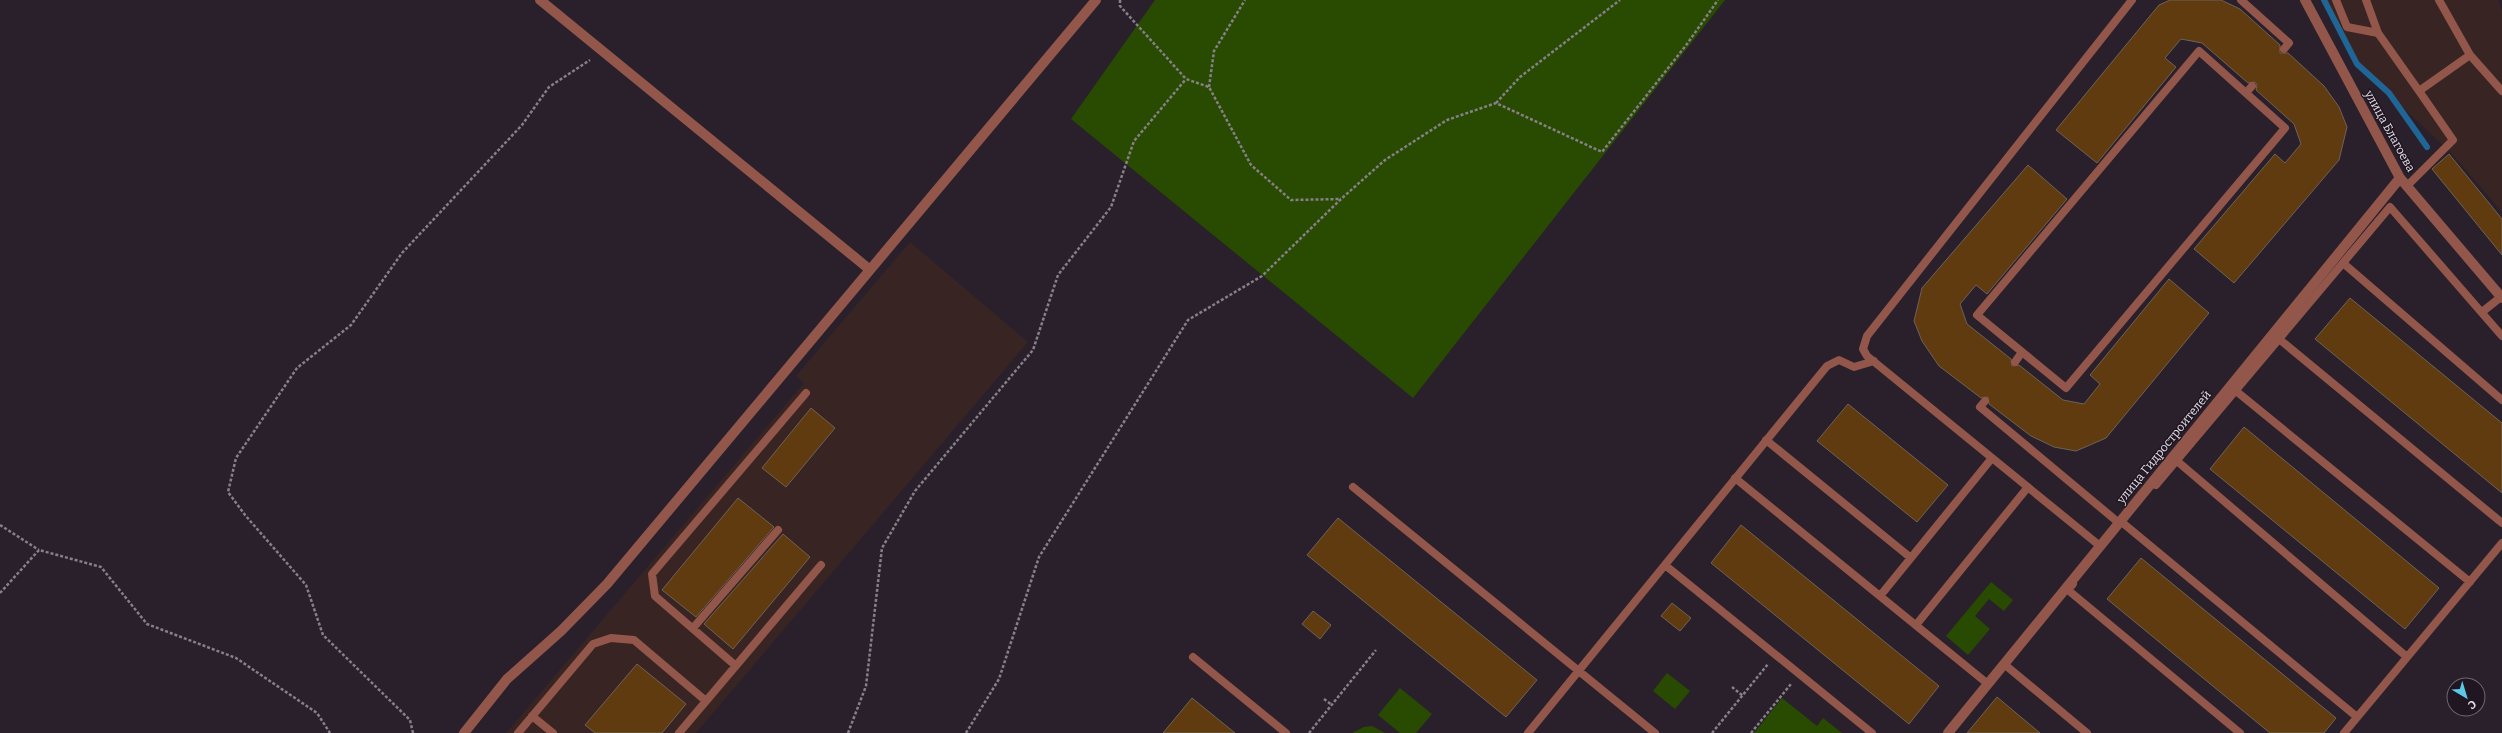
<svg xmlns="http://www.w3.org/2000/svg" width="2502" height="733" viewBox="0 0 2502 733" font-family="Bitter,serif">
  <rect width="100%" height="100%" fill="#29202b"/>
  <!-- industrial -->
  <path fill="#382523" d="M 2324,0 L 2498,0 L 2502,11 L 2502,212 L 2452,154 L 2357,64 Z
    M 910,242 L 1028,342 L 696,733 L 506,733 L 804,383 L 796,376 Z"/>
  <!-- green -->
  <path fill="#294b01" d="M 1155,0 L 1725,0 L 1413,398 L 1071,119 Z
    M 1991,582 L 2013,600 L 2004,611 L 1989,599 L 1975,616 L 1990,629 L 1968,655 L 1946,636 Z
    M 1667,673 L 1690,691 L 1675,709 L 1653,691 Z
    M 1400,688 L 1432,714 L 1416,733 L 1400,733 L 1378,715 Z
    M 1782,698 L 1817,726 L 1823,718 L 1842,733 L 1754,733 Z
    M 1372,726 L 1385,733 L 1352,733 L 1364,727 Z"/>
  <g fill="none" stroke-linecap="round" stroke-linejoin="round">
    <!-- stream -->
    <path stroke="#1f6595" stroke-width="6" d="M 2324,0 L 2357,64 L 2389,93 L 2427,147"/>
  </g>
  <!-- building -->
  <path fill="#603b10" stroke="#6f6256" d="M 2170,0 L 2221,0 L 2240,9 L 2280,45 L 2280,53 L 2288,53 L 2324,86 L 2339,107 L 2347,127 L 2339,160 L 2234,283 L 2194,249 L 2275,154 L 2285,163 L 2301,144 L 2294,124 L 2256,90 L 2257,85 L 2255,82 L 2248,83 L 2202,43 L 2181,39 L 2165,58 L 2176,67 L 2097,163 L 2056,130 L 2159,5 Z
    M 2449,154 L 2502,219 L 2502,255 L 2432,169 Z
    M 2028,165 L 2067,199 L 1987,294 L 1976,285 L 1960,304 L 1967,324 L 2011,359 L 2012,366 L 2019,365 L 2063,400 L 2084,404 L 2100,384 L 2090,375 L 2169,279 L 2209,313 L 2106,438 L 2076,451 L 2054,447 L 2031,436 L 1989,404 L 1988,397 L 1981,398 L 1939,366 L 1922,341 L 1914,321 L 1922,288 Z
    M 2350,298 L 2502,423 L 2502,493 L 2315,339 Z
    M 1848,404 L 1948,485 L 1917,522 L 1817,441 Z
    M 811,408 L 835,428 L 786,487 L 762,468 Z
    M 2244,427 L 2439,588 L 2405,629 L 2210,469 Z
    M 738,498 L 774,527 L 696,617 L 662,590 Z
    M 1338,518 L 1537,680 L 1506,717 L 1307,555 Z
    M 1741,525 L 1939,686 L 1909,724 L 1711,563 Z
    M 783,534 L 810,557 L 733,649 L 704,624 Z
    M 2141,558 L 2336,718 L 2324,733 L 2270,733 L 2107,599 Z
    M 1672,603 L 1691,618 L 1680,631 L 1661,616 Z
    M 1313,611 L 1331,625 L 1320,639 L 1302,624 Z
    M 637,664 L 686,704 L 662,733 L 595,733 L 585,725 Z
    M 1997,697 L 2040,733 L 1967,733 Z
    M 1192,698 L 1235,733 L 1163,733 Z"/>
  <g fill="none" stroke-linecap="round" stroke-linejoin="round">
    <!-- path -->
    <path stroke="#878089" stroke-width="2.5" stroke-dasharray="3 2" stroke-linecap="butt" d="M 1120,0 L 1120,6 L 1186,79 L 1209,87 L 1251,165 L 1291,200 L 1341,199
      M 1209,87 L 1214,51 L 1245,0
      M 1496,103 L 1520,77 L 1620,0
      M 0,525 L 39,550
      M 0,593 L 39,550 L 101,567 L 147,624 L 236,658 L 317,713 L 330,733
      M 1732,687 L 1743,696
      M 1324,699 L 1332,705
      M 413,733 L 410,720 L 323,635 L 306,585 L 245,515 L 228,492 L 236,458 L 297,368 L 351,325 L 402,253 L 522,125 L 549,87 L 590,60
      M 848,733 L 866,686 L 882,548 L 915,491 L 1033,350 L 1058,275 L 1111,207 L 1134,141 L 1186,79
      M 966,733 L 999,679 L 1039,557 L 1188,320 L 1262,276 L 1341,199 L 1385,160 L 1447,120 L 1496,103 L 1602,152 L 1687,44 L 1718,0
      M 1309,733 L 1376,650
      M 1712,733 L 1768,664
      M 1751,733 L 1791,684"/>
    <!-- service -->
    <path stroke="#93564a" stroke-width="8" d="M 2241,0 L 2289,43 L 2284,49
      M 2336,0 L 2347,27 L 2378,33
      M 2366,0 L 2378,33 L 2419,91 L 2470,55
      M 2439,0 L 2470,55 L 2502,91
      M 2199,51 L 2285,128 L 2066,388 L 1977,315 Z
      M 2246,93 L 2252,86
      M 2407,186 L 2453,140 L 2419,91
      M 2343,263 L 2502,400
      M 2482,312 L 2501,297
      M 2279,339 L 2502,523
      M 2015,362 L 2022,352
      M 2236,391 L 2470,582
      M 1985,401 L 1980,407 L 2119,523
      M 1766,440 L 1911,558
      M 2177,461 L 2407,657
      M 1735,478 L 1988,684
      M 2156,485 L 2390,207 L 2502,336
      M 1353,487 L 1655,733
      M 2124,524 L 2357,717
      M 2100,546 L 1867,356 L 1863,349 L 1867,336 L 2132,0
      M 1665,565 L 1872,733
      M 2073,584 L 2068,590 L 2240,733
      M 1880,596 L 1992,458
      M 1916,625 L 2028,487
      M 693,628 L 778,530
      M 1193,657 L 1286,733
      M 2004,664 L 2087,733
      M 736,666 L 655,596 L 652,574 L 806,393
      M 532,716 L 553,733
      M 518,733 L 593,644 L 611,638 L 634,640 L 706,701
      M 679,733 L 821,565
      M 1528,733 L 1827,366 L 1839,360 L 1854,367 L 1874,361
      M 2344,733 L 2502,543"/>
    <!-- minor -->
    <path stroke="#93564a" stroke-width="10" d="M 540,0 L 869,269
      M 2305,0 L 2400,178 L 2502,298
      M 464,733 L 507,679 L 561,631 L 607,584 L 1096,0
      M 1948,733 L 2400,178"/>
  </g>
  <g text-anchor="middle" dominant-baseline="central" stroke-width="3" stroke-linejoin="round" paint-order="stroke">
    <!-- street labels -->
    <g font-size="12" fill="#e5dfe7" stroke="#1f1622">
      <text transform="translate(2390 131) rotate(61)">улица Благоева</text>
      <text transform="translate(2164 447) rotate(-51)">улица Гидростроителей</text>
    </g>
  </g>
  <!-- north arrow -->
  <g transform="translate(2466 697) rotate(142)"><circle r="19" fill="#1f1622" stroke="#6e6671"/>
  <path d="M0-3L7 15L0 10L-7 15Z" fill="#5bc8e6"/>
  <text y="-6" font-size="11" font-weight="bold" text-anchor="middle" fill="#e5dfe7">С</text>
  </g>
</svg>
